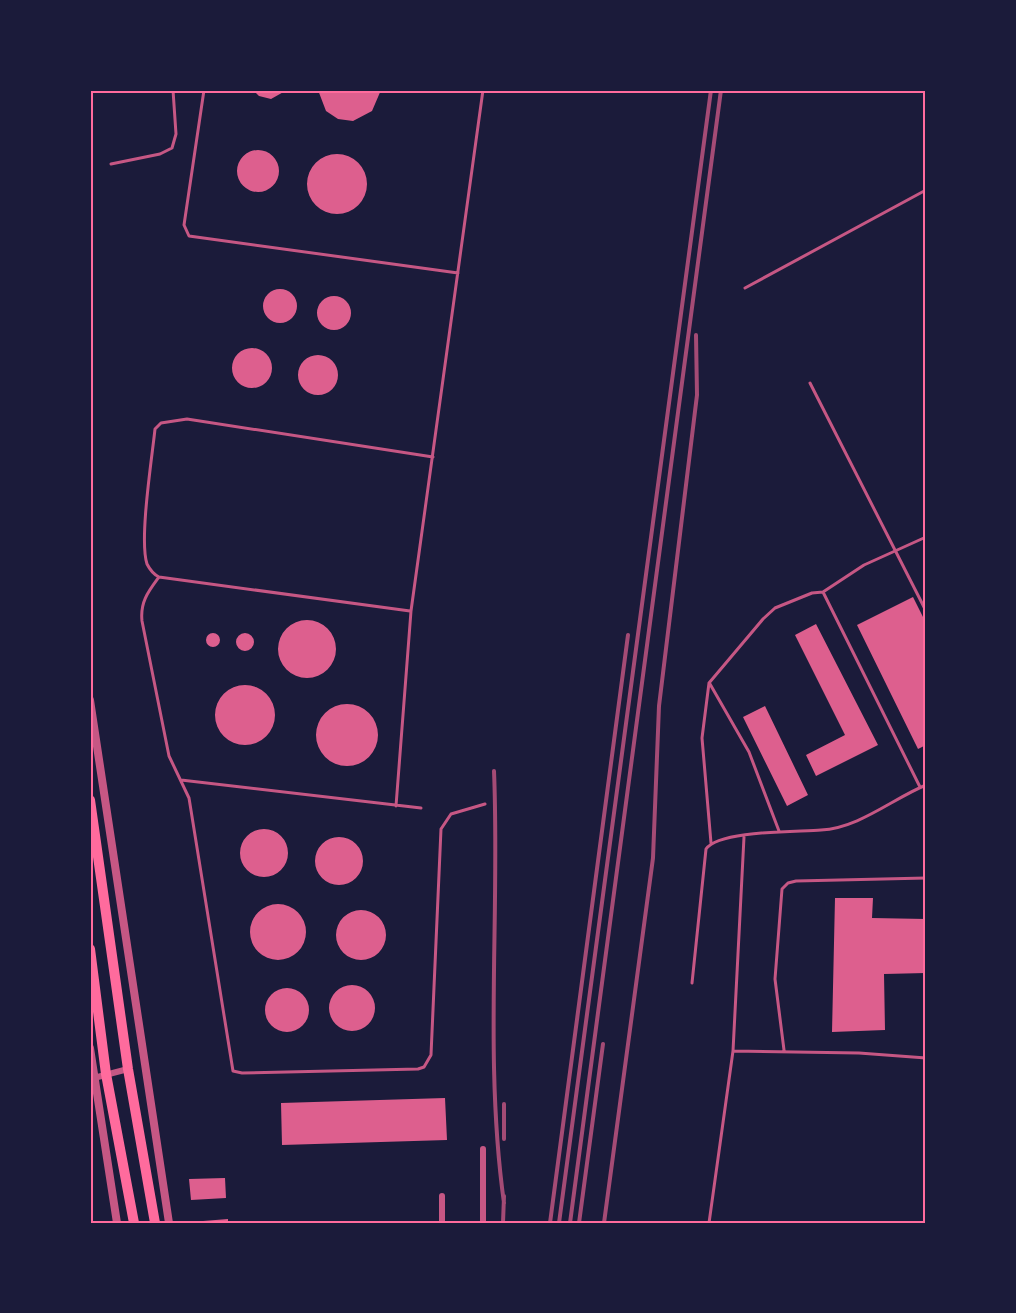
<svg xmlns="http://www.w3.org/2000/svg" width="1016" height="1313" viewBox="0 0 1016 1313" font-family="Spectral,serif">
  <rect width="100%" height="100%" fill="#1b1b3a"/>
  <!-- building -->
  <path fill="#dd5f8e" d="M 253,90 L 287,90 L 271,99 L 259,96 Z
    M 318,90 L 381,90 L 372,111 L 353,121 L 338,119 L 326,111 Z
    M237 171a21 21 0 1 1 42 0a21 21 0 1 1-42 0Z
    M307 184a30 30 0 1 1 60 0a30 30 0 1 1-60 0Z
    M263 306a17 17 0 1 1 34 0a17 17 0 1 1-34 0Z
    M317 313a17 17 0 1 1 34 0a17 17 0 1 1-34 0Z
    M232 368a20 20 0 1 1 40 0a20 20 0 1 1-40 0Z
    M298 375a20 20 0 1 1 40 0a20 20 0 1 1-40 0Z
    M 913,597 L 926,623 L 926,745 L 918,749 L 857,625 Z
    M278 649a29 29 0 1 1 58 0a29 29 0 1 1-58 0Z
    M 816,624 L 878,745 L 816,776 L 806,755 L 845,735 L 795,635 Z
    M206 640a7 7 0 1 1 14 0a7 7 0 1 1-14 0Z
    M236 642a9 9 0 1 1 18 0a9 9 0 1 1-18 0Z
    M215 715a30 30 0 1 1 60 0a30 30 0 1 1-60 0Z
    M316 735a31 31 0 1 1 62 0a31 31 0 1 1-62 0Z
    M 765,706 L 808,795 L 787,806 L 743,717 Z
    M240 853a24 24 0 1 1 48 0a24 24 0 1 1-48 0Z
    M315 861a24 24 0 1 1 48 0a24 24 0 1 1-48 0Z
    M 835,898 L 873,898 L 872,918 L 926,919 L 926,973 L 884,974 L 885,1030 L 832,1032 Z
    M250 932a28 28 0 1 1 56 0a28 28 0 1 1-56 0Z
    M336 935a25 25 0 1 1 50 0a25 25 0 1 1-50 0Z
    M329 1008a23 23 0 1 1 46 0a23 23 0 1 1-46 0Z
    M265 1010a22 22 0 1 1 44 0a22 22 0 1 1-44 0Z
    M 445,1098 L 447,1140 L 282,1145 L 281,1103 Z
    M 225,1178 L 226,1198 L 191,1200 L 189,1179 Z
    M 228,1219 L 228,1223 L 203,1223 L 203,1221 Z"/>
  <g fill="none" stroke-linecap="round" stroke-linejoin="round">
    <!-- service -->
    <path stroke="#c65784" stroke-width="3" d="M 204,90 L 184,225 L 189,236 L 458,273
      M 926,90 L 926,91
      M 111,164 L 160,154 L 172,148 L 176,134 L 173,90
      M 745,288 L 926,190
      M 810,383 L 926,611
      M 159,577 C 148,592 140,602 142,621 L 169,756 L 189,798 L 233,1071 L 242,1073 L 418,1069 L 424,1067 L 431,1055 L 441,829 L 451,814 L 485,804
      M 823,592 L 920,787
      M 410,611 L 159,577 C 153,574 150,570 147,564 C 139,540 152,458 155,429 L 161,423 L 187,419 L 433,457
      M 710,684 L 749,752 L 779,831
      M 181,780 L 421,808
      M 396,806 L 411,611 L 483,90
      M 711,843 L 702,738 L 709,683 L 763,619 L 775,608 L 812,593 L 823,592 L 864,565 L 926,537
      M 692,983 L 706,849 C 719,830 797,832 821,830 C 859,828 892,799 926,785
      M 784,1050 L 775,979 L 782,889 L 788,883 L 796,881 L 926,878
      M 733,1051 L 744,837
      M 709,1223 L 733,1051 L 859,1053 L 926,1058"/>
    <!-- minor -->
    <path stroke="#c65784" stroke-width="6" d="M 90,1079 L 128,1069
      M 442,1223 L 442,1196
      M 483,1223 L 483,1149"/>
    <!-- tertiary -->
    <path stroke="#c65784" stroke-width="8" d="M 90,700 L 169,1223
      M 90,1048 L 117,1223"/>
    <!-- trunk -->
    <path stroke="#ff6b9d" stroke-width="10" d="M 90,800 L 128,1069 L 155,1223
      M 90,949 L 106,1074 L 134,1223"/>
    <!-- rail -->
    <path stroke="#a44b75" stroke-width="4" d="M 494,771 C 500,915 484,1060 504,1203
      M 504,1139 L 504,1104
      M 503,1223 L 504,1196
      M 550,1223 L 628,635
      M 559,1223 L 711,90
      M 570,1223 L 721,90
      M 579,1223 L 603,1044
      M 604,1223 L 653,858 L 659,706 L 697,395 L 696,335"/>
  </g>
  <!-- border -->
  <rect width="1016" height="1313" fill="none" stroke="#1b1b3a" stroke-width="183"/>
  <rect x="92" y="92" width="832" height="1130" fill="none" stroke="#ff6b9d" stroke-width="2"/>
</svg>
